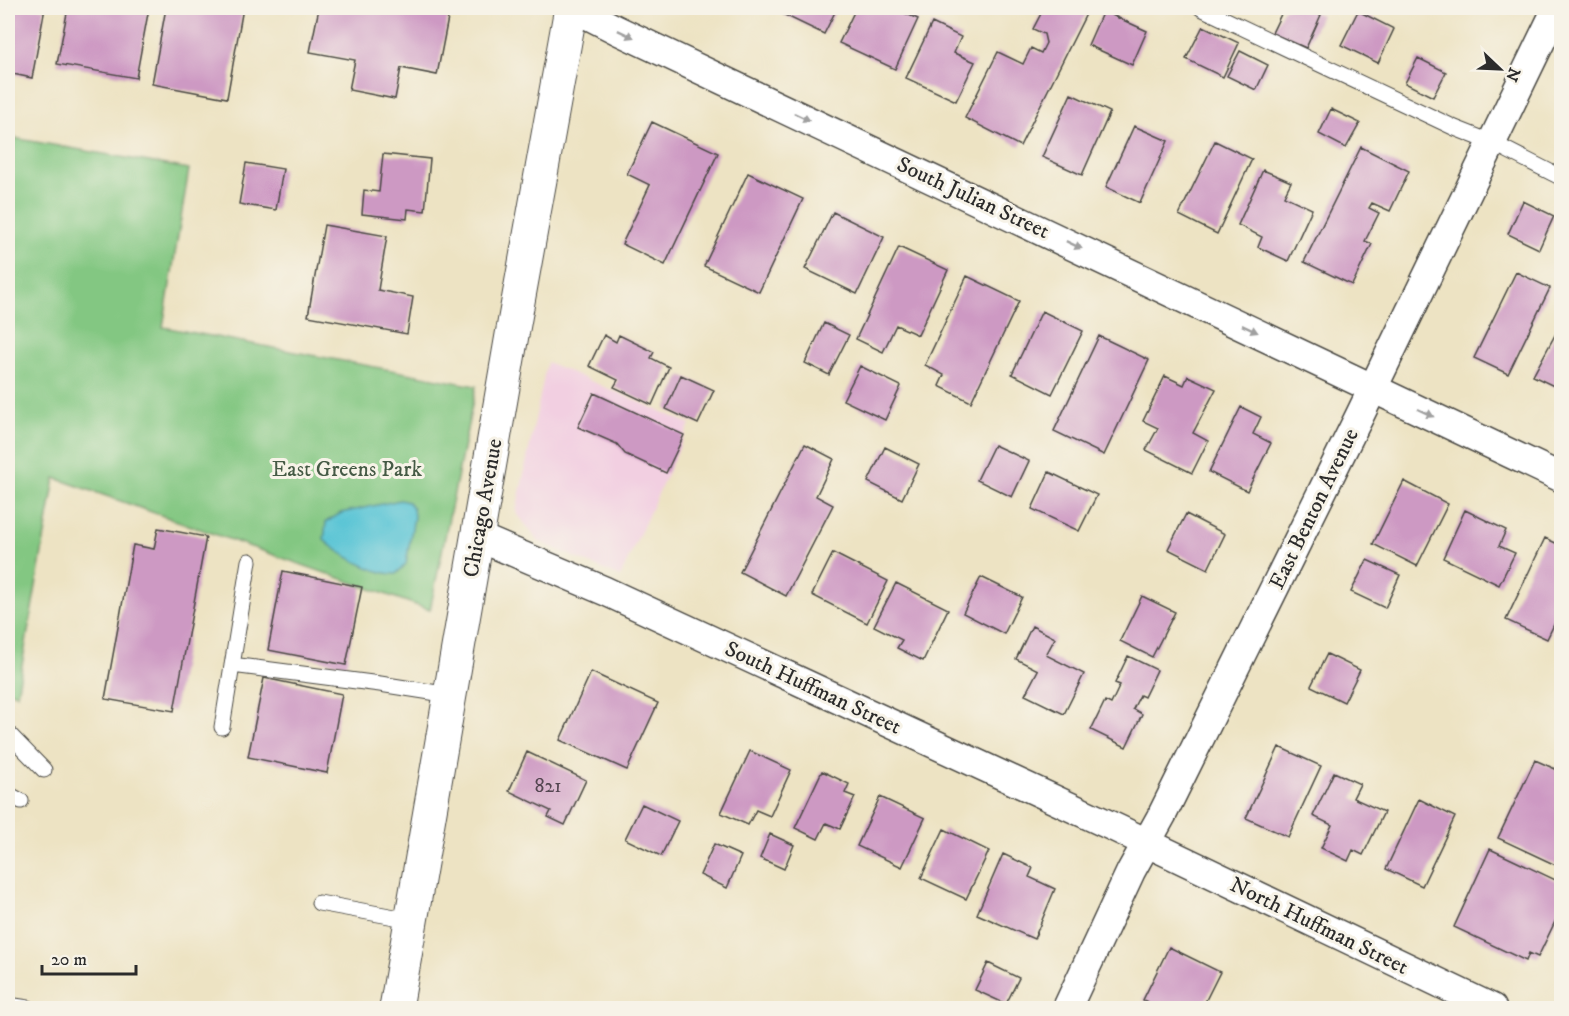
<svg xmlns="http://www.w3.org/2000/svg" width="1569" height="1016" viewBox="0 0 1569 1016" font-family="'IM FELL DW Pica',serif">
  <rect width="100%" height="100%" fill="#f7f3e8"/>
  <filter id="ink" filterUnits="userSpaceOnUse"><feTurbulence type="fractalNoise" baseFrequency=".0167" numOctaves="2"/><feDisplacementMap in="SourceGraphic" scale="12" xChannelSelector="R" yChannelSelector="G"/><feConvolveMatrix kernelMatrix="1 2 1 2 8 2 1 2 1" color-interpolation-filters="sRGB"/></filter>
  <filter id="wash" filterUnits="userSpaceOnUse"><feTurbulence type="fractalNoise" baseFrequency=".008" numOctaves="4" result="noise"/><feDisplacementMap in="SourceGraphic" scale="24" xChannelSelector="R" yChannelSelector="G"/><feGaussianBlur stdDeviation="1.35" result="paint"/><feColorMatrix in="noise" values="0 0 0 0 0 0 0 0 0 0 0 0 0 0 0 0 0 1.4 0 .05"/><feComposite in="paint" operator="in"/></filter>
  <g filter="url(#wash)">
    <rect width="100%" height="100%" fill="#ede3c3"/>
    <!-- built -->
    <path fill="#f2cfe1" d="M 547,362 L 690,424 L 620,577 L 538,541 L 516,512 Z"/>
    <!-- green -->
    <path fill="#83c782" stroke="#577956" stroke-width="1.5" d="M 8,137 L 189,169 L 163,327 L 476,386 L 430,610 L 55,478 L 17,694 L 8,691 Z"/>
    <!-- water -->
    <path fill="#5ac5d5" stroke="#427880" stroke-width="1.5" d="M 400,500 L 408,502 L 413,508 L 414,517 L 406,564 L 396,574 C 376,575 339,554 324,540 L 326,522 L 341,513 Z"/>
    <g id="blocks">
      <!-- building -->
      <path fill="#cd99c3" d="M 8,8 L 45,8 L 32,78 L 8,73 Z
        M 68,8 L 149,8 L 136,78 L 57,64 Z
        M 166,8 L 243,8 L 227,98 L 152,84 Z
        M 319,8 L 417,8 L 449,13 L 437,75 L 401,68 L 395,99 L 349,90 L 355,60 L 310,52 Z
        M 775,8 L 837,8 L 824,34 L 774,10 Z
        M 856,8 L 893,8 L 918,19 L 895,69 L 839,43 Z
        M 1044,8 L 1074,8 L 1086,14 L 1020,146 L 965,118 L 998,52 L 1023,64 L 1031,48 L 1041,53 L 1046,43 L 1044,34 L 1033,29 Z
        M 1284,8 L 1305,8 L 1321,15 L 1306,48 L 1272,33 Z
        M 1103,11 L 1147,31 L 1132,65 L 1088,45 Z
        M 1358,11 L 1394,29 L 1378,63 L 1341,45 Z
        M 932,23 L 961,37 L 954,53 L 975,62 L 956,101 L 906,78 Z
        M 1203,26 L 1239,43 L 1223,77 L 1186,59 Z
        M 1240,51 L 1268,65 L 1256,90 L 1227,76 Z
        M 1418,58 L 1446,72 L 1433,97 L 1405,83 Z
        M 1071,94 L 1110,112 L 1082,175 L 1042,157 Z
        M 1331,109 L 1360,123 L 1346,148 L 1319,134 Z
        M 652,122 L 718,153 L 665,265 L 622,244 L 650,185 L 627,174 Z
        M 1134,126 L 1168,141 L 1140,203 L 1106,187 Z
        M 1215,141 L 1252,159 L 1217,234 L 1179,215 Z
        M 1361,147 L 1409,171 L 1390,211 L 1372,203 L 1369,208 L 1379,213 L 1365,241 L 1372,244 L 1352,285 L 1304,262 Z
        M 383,154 L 430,159 L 425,211 L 408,209 L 407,219 L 362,214 L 364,190 L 379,192 Z
        M 246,163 L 283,169 L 276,210 L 239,204 Z
        M 1263,170 L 1291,182 L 1284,196 L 1312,209 L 1288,261 L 1258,247 L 1262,237 L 1238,225 Z
        M 748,173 L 803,199 L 759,292 L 704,266 Z
        M 1523,201 L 1554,216 L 1539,249 L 1508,234 Z
        M 833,212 L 884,237 L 857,294 L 805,269 Z
        M 324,225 L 387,236 L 378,290 L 413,297 L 407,334 L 308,316 Z
        M 899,247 L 948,270 L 918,335 L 896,325 L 883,352 L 856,339 Z
        M 1516,272 L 1550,288 L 1508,374 L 1474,358 Z
        M 967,276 L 1019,301 L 971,402 L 939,386 L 944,375 L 925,365 Z
        M 1042,311 L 1083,331 L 1052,394 L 1012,374 Z
        M 1562,322 L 1562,390 L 1533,376 Z
        M 824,323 L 849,335 L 829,375 L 805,363 Z
        M 604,335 L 616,342 L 619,335 L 654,352 L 651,358 L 669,367 L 652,405 L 614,387 L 618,380 L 589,366 Z
        M 1099,336 L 1149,360 L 1104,455 L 1054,431 Z
        M 860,366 L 901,386 L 885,420 L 843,400 Z
        M 681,375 L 714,390 L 698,424 L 666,409 Z
        M 1165,376 L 1184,385 L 1188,376 L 1216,389 L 1193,433 L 1208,441 L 1192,473 L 1146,450 L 1158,428 L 1143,421 Z
        M 594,393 L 684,435 L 666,473 L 625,454 L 617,444 L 578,427 Z
        M 1241,407 L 1261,417 L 1253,434 L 1271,443 L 1247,491 L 1209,472 Z
        M 805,444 L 834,459 L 816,496 L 833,505 L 786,596 L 740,572 Z
        M 994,445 L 1029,461 L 1012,497 L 977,480 Z
        M 885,447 L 919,464 L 902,499 L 868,482 Z
        M 1049,472 L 1097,495 L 1079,531 L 1032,509 Z
        M 1404,481 L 1448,504 L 1417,566 L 1373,544 Z
        M 1465,510 L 1506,530 L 1499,546 L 1515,553 L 1499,585 L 1443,558 Z
        M 1186,514 L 1225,534 L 1208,569 L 1168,549 Z
        M 158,528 L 206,537 L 174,711 L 105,699 L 133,545 L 154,549 Z
        M 1545,538 L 1562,546 L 1562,608 L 1547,639 L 1506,620 Z
        M 833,553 L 888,581 L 867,623 L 812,595 Z
        M 1367,560 L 1400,575 L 1385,608 L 1351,592 Z
        M 283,571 L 362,587 L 346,665 L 268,650 Z
        M 981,577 L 1022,597 L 1004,634 L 963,613 Z
        M 896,583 L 948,609 L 923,661 L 897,648 L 902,640 L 874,626 Z
        M 1142,596 L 1175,612 L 1152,657 L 1120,641 Z
        M 1032,626 L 1055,638 L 1046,655 L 1084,674 L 1064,714 L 1025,695 L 1038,670 L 1016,659 Z
        M 1327,654 L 1360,670 L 1344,702 L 1311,686 Z
        M 1128,656 L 1157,670 L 1144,697 L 1140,695 L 1133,709 L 1142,714 L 1126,747 L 1091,730 L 1105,701 L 1111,704 L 1120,685 L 1115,683 Z
        M 591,672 L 658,703 L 627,770 L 560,740 Z
        M 264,678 L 342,694 L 327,773 L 248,757 Z
        M 1279,747 L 1321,766 L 1288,837 L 1246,818 Z
        M 750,751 L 791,770 L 770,816 L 756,810 L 748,825 L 721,813 Z
        M 527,752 L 586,780 L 565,825 L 548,817 L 551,811 L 509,791 Z
        M 1535,760 L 1562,772 L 1562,868 L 1498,838 Z
        M 822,771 L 849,784 L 845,793 L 855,797 L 840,829 L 826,823 L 818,839 L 795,828 Z
        M 1334,772 L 1360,784 L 1353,798 L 1384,812 L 1363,855 L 1353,850 L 1348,861 L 1321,848 L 1332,825 L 1313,816 Z
        M 880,797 L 925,818 L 902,867 L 857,846 Z
        M 1419,799 L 1455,817 L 1422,886 L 1386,869 Z
        M 642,804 L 678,821 L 661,856 L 625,839 Z
        M 944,829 L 989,851 L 966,899 L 921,878 Z
        M 770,834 L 794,845 L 784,869 L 760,858 Z
        M 714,844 L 741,856 L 727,888 L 700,875 Z
        M 1490,849 L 1562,883 L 1558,892 L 1562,894 L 1562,907 L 1538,957 L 1529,953 L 1526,961 L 1454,927 Z
        M 1003,854 L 1033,868 L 1029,877 L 1055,889 L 1034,939 L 977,914 Z
        M 1169,947 L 1220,972 L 1202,1008 L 1161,1008 L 1143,1000 Z
        M 988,963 L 1019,978 L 1006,1004 L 975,990 Z"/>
    </g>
  </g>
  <g filter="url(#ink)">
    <use href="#blocks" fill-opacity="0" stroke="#484742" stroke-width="1.5"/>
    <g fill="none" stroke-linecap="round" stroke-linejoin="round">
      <!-- service casing -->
      <g stroke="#484742" stroke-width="17">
        <path id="service" d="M 1201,8 L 1455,128 L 1493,143 L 1562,178
          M 232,665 L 380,684 L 450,695
          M 222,727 L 249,561
          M 8,733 L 44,770
          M 8,794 L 21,801
          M 319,903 L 411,920
          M 8,1005 L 28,1008"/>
      </g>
      <!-- minor casing -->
      <g stroke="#484742" stroke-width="31">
        <path id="minor" d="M 574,8 L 617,30 L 1562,478
          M 478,537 L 605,591 L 1118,829 L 1492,1008
          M 1067,1008 L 1131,871 L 1162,815 L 1359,417 L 1557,8"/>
      </g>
      <!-- secondary casing -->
      <g stroke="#484742" stroke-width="35">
        <path id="secondary" d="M 396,1008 L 512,335 L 571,8"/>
      </g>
      <!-- service -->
      <use href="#service" stroke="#fff" stroke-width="15"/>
      <!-- minor -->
      <use href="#minor" stroke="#fff" stroke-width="28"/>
      <!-- secondary -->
      <use href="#secondary" stroke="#fff" stroke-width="33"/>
    </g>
    <!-- one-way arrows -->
    <defs><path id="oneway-solid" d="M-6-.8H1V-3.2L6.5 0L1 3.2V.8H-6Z" transform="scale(1.5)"/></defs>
    <g fill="#a0a0a0">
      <use href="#oneway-solid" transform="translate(626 34) rotate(25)"/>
      <use href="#oneway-solid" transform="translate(802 117) rotate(25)"/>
      <use href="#oneway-solid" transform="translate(1074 245) rotate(25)"/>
      <use href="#oneway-solid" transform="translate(1250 329) rotate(25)"/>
      <use href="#oneway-solid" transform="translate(1426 413) rotate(26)"/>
    </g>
  </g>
  <g text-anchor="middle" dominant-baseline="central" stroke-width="6" stroke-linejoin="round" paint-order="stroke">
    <!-- number labels -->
    <g font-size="20" fill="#544651">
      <text x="548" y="786">821</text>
    </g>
    <!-- street labels -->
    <g font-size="22" fill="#2b2b2b" stroke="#f7f3e8">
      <text transform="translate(973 198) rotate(25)">South Julian Street</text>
      <text transform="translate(483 508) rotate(-80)">Chicago Avenue</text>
      <text transform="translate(1314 509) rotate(-64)">East Benton Avenue</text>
      <text transform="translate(813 688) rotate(25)">South Huffman Street</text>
      <text transform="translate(1319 926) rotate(26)">North Huffman Street</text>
    </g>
    <!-- park labels -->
    <g font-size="22" fill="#455a45" stroke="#f7f3e8">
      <text x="347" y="469">East Greens Park</text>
    </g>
  </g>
  <!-- margin -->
  <rect width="1569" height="1016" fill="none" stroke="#f7f3e8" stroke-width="30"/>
  <!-- north arrow -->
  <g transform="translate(1500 69) rotate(113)" stroke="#f7f3e8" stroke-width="4.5" paint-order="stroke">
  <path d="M0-4.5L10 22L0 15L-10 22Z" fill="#2b2b2b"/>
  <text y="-9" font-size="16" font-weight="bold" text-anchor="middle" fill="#2b2b2b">N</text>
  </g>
  <!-- scale -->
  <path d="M42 965v9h94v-9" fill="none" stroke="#2b2b2b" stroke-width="3"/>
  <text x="51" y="965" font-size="18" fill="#2b2b2b" stroke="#f7f3e8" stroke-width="4.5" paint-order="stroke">20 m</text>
</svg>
